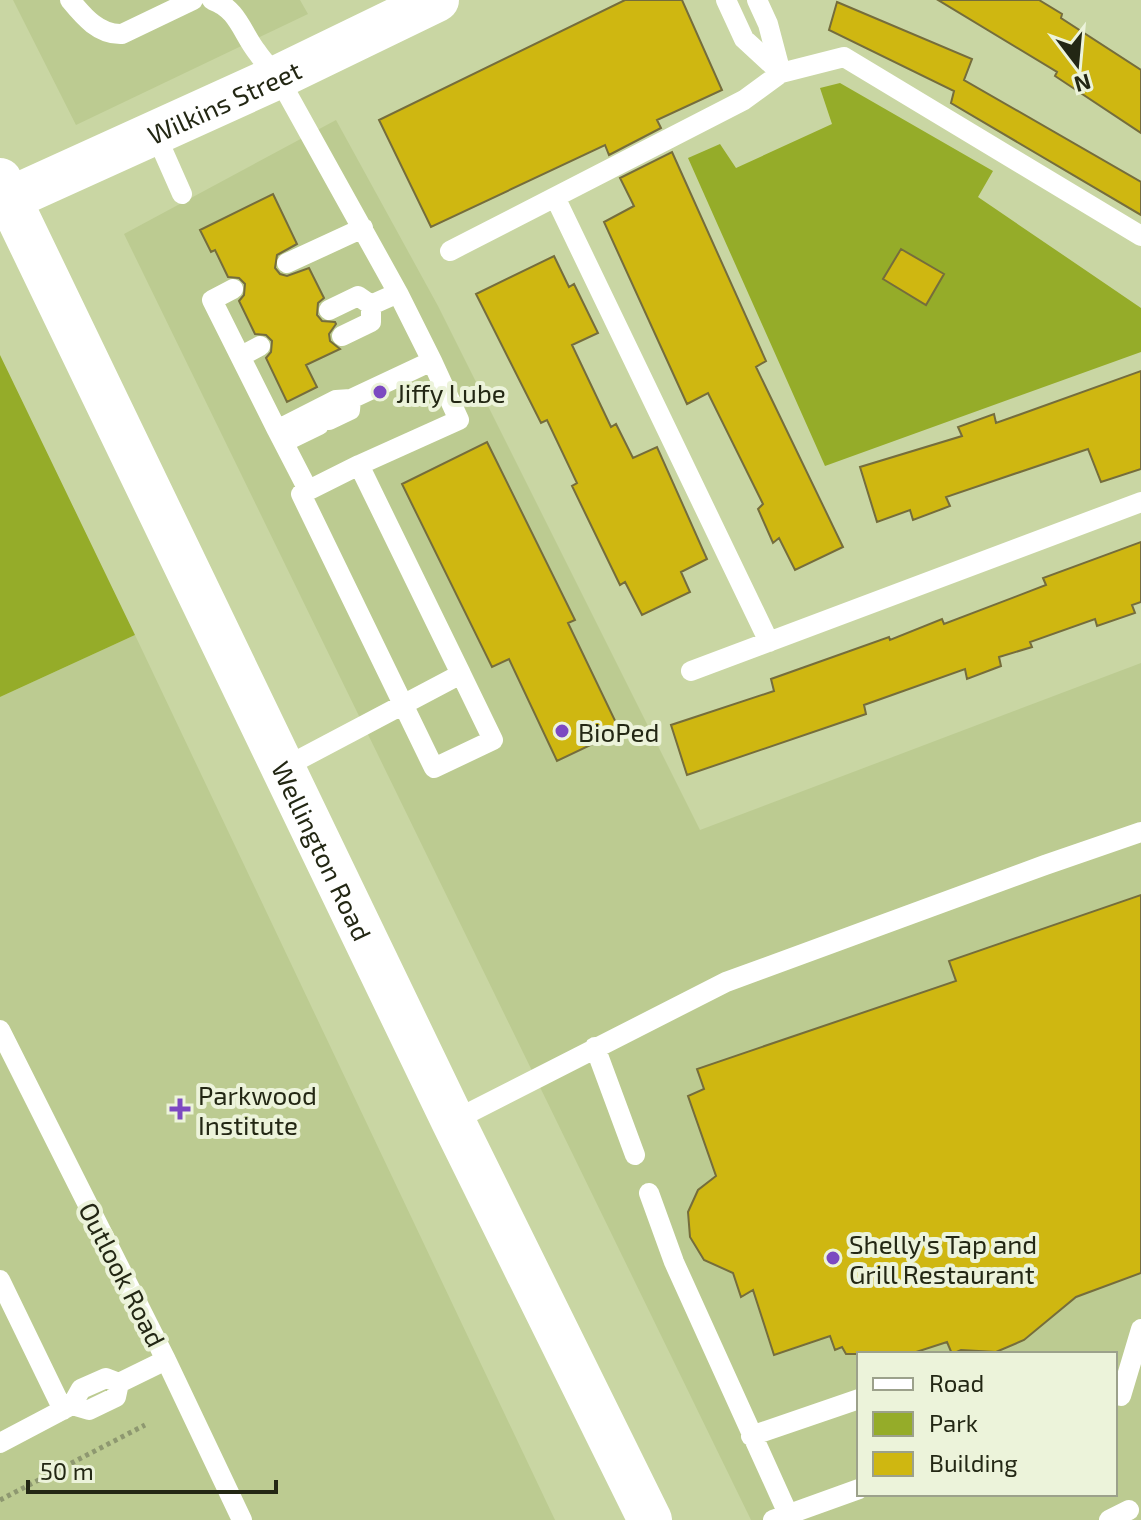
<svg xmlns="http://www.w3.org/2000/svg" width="1141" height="1520" viewBox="0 0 1141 1520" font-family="'Exo 2',sans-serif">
  <rect width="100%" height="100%" fill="#c9d6a3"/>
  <!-- built -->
  <path fill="#bccb91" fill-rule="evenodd" d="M 13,0 L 300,0 L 308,14 L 76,125 Z
    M 336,120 L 438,306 L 700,830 L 1141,663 L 1141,1520 L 751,1520 L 124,234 ZM 859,1354 L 1115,1354 L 1115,1494 L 859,1494 Z
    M 135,635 L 555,1520 L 0,1520 L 0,697 Z"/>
  <!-- green -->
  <path fill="#95ac29" d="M 840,83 L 993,171 L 978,197 L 1141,308 L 1141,352 L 825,466 L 688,158 L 720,144 L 736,168 L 832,124 L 820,88 Z
    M 0,355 L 135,635 L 0,697 Z"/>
  <!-- building -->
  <path fill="#cfb711" stroke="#756d3c" stroke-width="2" d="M 625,0 L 682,0 L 722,90 L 657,120 L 661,128 L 609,155 L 605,145 L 431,227 L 379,120 Z
    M 938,0 L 1039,0 L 1062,14 L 1061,18 L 1141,70 L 1141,133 L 1055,76 L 1057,72 Z
    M 837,2 L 972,59 L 964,80 L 1141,182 L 1141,215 L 951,103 L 954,91 L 829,30 Z
    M 672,152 L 766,361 L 756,367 L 843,547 L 795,570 L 779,538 L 773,543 L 758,509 L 763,504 L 708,393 L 687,404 L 604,222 L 634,206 L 620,178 Z
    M 273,194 L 297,244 L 277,255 L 275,268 L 280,274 L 287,276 L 309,268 L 324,298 L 318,303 L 317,315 L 322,321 L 335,322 L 336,324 L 329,334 L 330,341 L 340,349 L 306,365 L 317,387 L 287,402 L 266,358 L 271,352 L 272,341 L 266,335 L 255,334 L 239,301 L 244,295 L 245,284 L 239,278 L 228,277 L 215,250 L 211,252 L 200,230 Z
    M 901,249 L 944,274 L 926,305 L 883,279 Z
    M 554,256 L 569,287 L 574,284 L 598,333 L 572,345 L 611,427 L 616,424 L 633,458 L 657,447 L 707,559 L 681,572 L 690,592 L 642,615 L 625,582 L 620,585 L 572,486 L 577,483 L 547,420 L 541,423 L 476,294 Z
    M 1141,371 L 1141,469 L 1101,482 L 1088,449 L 946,497 L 950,506 L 913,520 L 910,510 L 877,522 L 860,467 L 962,436 L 958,427 L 994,414 L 996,423 Z
    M 487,442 L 575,620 L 568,623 L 620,731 L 557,761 L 509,659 L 492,667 L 402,484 Z
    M 1141,542 L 1141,602 L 1132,605 L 1135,613 L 1097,626 L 1095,619 L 1030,642 L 1032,647 L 999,657 L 1001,666 L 967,679 L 965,669 L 864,705 L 866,714 L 687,775 L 671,725 L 774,691 L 771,679 L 889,637 L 890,640 L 942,619 L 944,624 L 1046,585 L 1043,578 Z
    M 1141,895 L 1141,1273 L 1076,1297 L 1024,1340 L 996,1352 L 961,1350 L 952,1354 L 947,1342 L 910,1354 L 846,1354 L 842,1347 L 835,1350 L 830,1336 L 774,1355 L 753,1290 L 741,1297 L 733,1273 L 704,1260 L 690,1237 L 688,1212 L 698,1190 L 716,1176 L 688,1096 L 704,1089 L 697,1069 L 956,981 L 949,961 Z"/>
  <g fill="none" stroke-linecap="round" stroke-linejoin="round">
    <!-- path -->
    <path stroke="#8e9870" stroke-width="5" stroke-dasharray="4 4" stroke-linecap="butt" d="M 0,1500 L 145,1425"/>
    <!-- service -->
    <path stroke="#fff" stroke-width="20" d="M 70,0 C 84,17 99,35 122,34 L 193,0
      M 212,0 C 238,9 242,33 257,52 C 263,61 271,69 278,77 L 398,293 L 432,361
      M 726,0 L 744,39 L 781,73
      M 757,0 L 768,24 L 781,73
      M 155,133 L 182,194
      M 555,197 L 769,642
      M 450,251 L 744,100 L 781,73 L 844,57 L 1141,236
      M 287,263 L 363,228
      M 233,289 L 212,300 L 277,430
      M 329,310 L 358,296 L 371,305 L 398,293
      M 342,336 L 371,322 L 371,305
      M 241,356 L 260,346
      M 329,420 L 350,410 L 351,399
      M 284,442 L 319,425
      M 308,490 L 277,430 L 336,400 L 351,399 L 432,361 L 459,420 L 359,465
      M 691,671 L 1141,502
      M 283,768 L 461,674 L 493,740 L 434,768 L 301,494 L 359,465 L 461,674
      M 0,1030 L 166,1360 L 242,1520
      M 595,1047 L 635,1155
      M 453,1121 L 726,982 L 1045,865 L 1141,832
      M 649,1193 L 674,1262 L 789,1516
      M 0,1280 L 63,1410
      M 119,1383 L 116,1397 L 89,1410 L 72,1405 L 81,1389 L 106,1378 L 119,1383 L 166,1360
      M 1121,1396 L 1141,1329
      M 751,1436 L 859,1399
      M 0,1443 L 72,1405
      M 773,1520 L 859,1489
      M 1109,1520 L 1129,1510"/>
    <!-- tertiary -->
    <path stroke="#fff" stroke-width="44" id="s1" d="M 9,199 L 278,77 L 437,0"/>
    <!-- secondary -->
    <path stroke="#fff" stroke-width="44" id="s2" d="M 0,180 L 453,1121 L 650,1520"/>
  </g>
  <!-- markers -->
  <g fill="#7c49c1" stroke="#ecf3da" stroke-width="3">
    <circle cx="380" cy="392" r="8"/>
    <circle cx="562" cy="731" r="8"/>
    <path d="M176 1097h8v8h8v8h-8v8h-8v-8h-8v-8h8z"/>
    <circle cx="833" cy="1258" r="8"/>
  </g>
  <g text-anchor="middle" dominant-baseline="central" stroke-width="8" stroke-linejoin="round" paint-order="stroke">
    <!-- street labels -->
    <g font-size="26" fill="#232714" stroke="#ecf3da">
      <text stroke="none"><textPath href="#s1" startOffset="236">Wilkins Street</textPath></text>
      <text stroke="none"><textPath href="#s2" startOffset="744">Wellington Road</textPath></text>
      <text transform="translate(123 1274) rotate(63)">Outlook Road</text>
    </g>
    <!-- poi labels -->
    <g font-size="26" fill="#232714" stroke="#ecf3da" text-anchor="start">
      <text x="396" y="392">Jiffy Lube</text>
      <text x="578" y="731">BioPed</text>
      <text x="198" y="1094">Parkwood<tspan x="198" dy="30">Institute</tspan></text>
      <text x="849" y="1243">Shelly's Tap and<tspan x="849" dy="30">Grill Restaurant</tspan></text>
    </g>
  </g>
  <!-- legend -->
  <rect x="857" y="1352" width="260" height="144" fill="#ecf3da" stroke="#9ca18b" stroke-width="2"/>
  <rect x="873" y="1378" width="40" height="12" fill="#ffffff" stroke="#9ca18b" stroke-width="2"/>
  <text x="929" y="1392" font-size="24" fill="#232714">Road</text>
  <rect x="873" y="1412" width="40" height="24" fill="#95ac29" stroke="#9ca18b" stroke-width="2"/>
  <text x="929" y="1432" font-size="24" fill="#232714">Park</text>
  <rect x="873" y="1452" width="40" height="24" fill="#cfb711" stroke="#9ca18b" stroke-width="2"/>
  <text x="929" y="1472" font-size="24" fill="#232714">Building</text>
  <!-- north arrow -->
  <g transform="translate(1077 64) rotate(164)" stroke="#ecf3da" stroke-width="6" paint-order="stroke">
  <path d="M0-6L14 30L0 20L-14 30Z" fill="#232714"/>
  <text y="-12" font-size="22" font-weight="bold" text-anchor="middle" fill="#232714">N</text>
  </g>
  <!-- scale -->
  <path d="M28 1480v12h248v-12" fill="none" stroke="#232714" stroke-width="4"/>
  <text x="40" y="1480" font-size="24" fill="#232714" stroke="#ecf3da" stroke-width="6" paint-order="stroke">50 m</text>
</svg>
